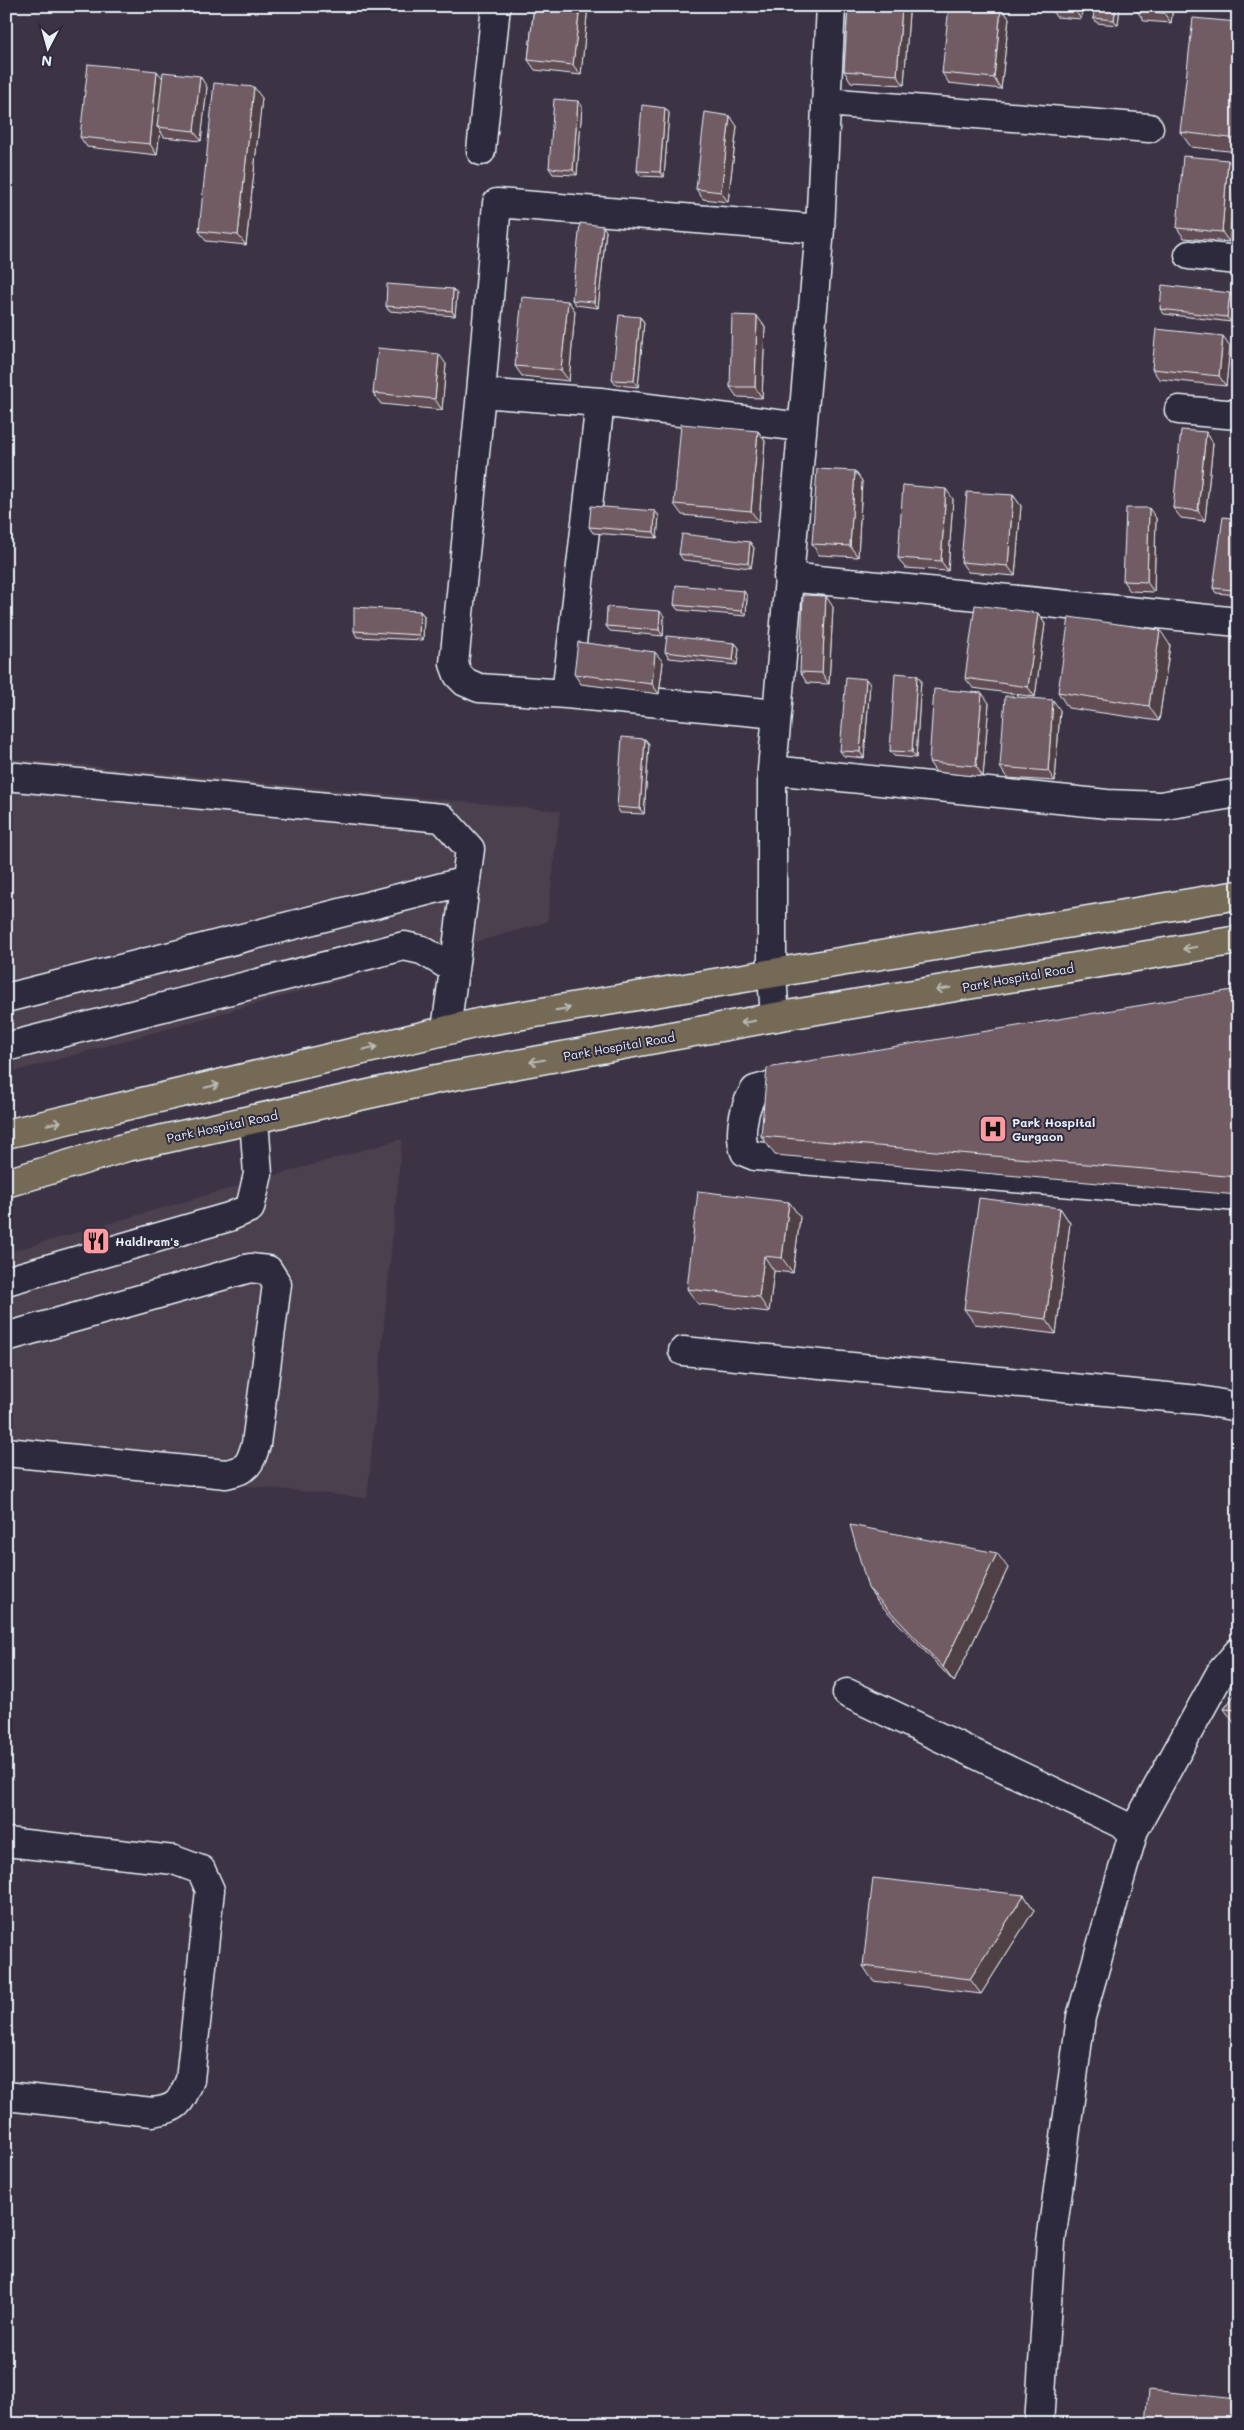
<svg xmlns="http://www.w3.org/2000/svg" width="1244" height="2430" viewBox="0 0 1244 2430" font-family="Mali,sans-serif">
  <rect width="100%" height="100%" fill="#3c3445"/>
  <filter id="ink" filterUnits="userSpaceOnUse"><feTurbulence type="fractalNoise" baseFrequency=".02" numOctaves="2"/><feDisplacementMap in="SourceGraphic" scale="10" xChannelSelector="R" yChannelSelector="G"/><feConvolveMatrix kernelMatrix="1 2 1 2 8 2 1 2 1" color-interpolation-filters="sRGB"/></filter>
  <g filter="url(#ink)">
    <!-- built -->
    <path fill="#4c404e" d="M 6,758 L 560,811 L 547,922 L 6,1074 Z
      M 402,1139 L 367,1498 L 6,1461 L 6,1253 Z"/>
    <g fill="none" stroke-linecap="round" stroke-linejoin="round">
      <!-- minor casing -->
      <g stroke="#e8f1f8" stroke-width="31">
        <path id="minor" d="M 826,102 L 1149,128
          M 481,151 L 496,6
          M 1189,255 L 1238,260
          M 481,393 L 600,402 L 801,427
          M 1179,410 L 1238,415
          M 788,577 L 1238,622
          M 566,694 L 600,402
          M 777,714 L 566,694 L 479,688 L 465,682 L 458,675 L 454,664 L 481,393 L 497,203 L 820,229
          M 772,770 L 1107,804 L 1160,806 L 1238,793
          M 6,776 L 442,818 L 470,849 L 446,1030
          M 6,998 L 466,881
          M 775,1017 L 772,975 L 772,770 L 820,229 L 831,6
          M 6,1047 L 404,946 L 422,950 L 454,969
          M 801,1077 L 755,1090 C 744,1105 738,1134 745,1152 L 755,1156 L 1238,1197
          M 6,1281 L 229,1217 L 250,1208 L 258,1174 L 254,1119
          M 6,1337 L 250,1268 L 268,1270 L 277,1284 L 256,1444 C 250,1464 248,1470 226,1474 L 6,1452
          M 683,1351 L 1199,1400 L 1238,1407
          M 847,1693 L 1134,1830
          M 6,1842 L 174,1860 L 201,1870 L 210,1890 L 190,2080 C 180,2103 178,2109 152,2112 L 6,2096
          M 1039,2424 L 1051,2242 L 1081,2017 L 1134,1830 L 1221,1672 L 1238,1652"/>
      </g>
      <!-- major casing -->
      <g stroke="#e8f1f8" stroke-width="31">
        <path id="major" d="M 6,1134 L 482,1022 L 1238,895
          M 6,1183 L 127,1147 L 437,1079 L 775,1017 L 1238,940"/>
      </g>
      <!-- minor -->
      <use href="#minor" stroke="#2f2a3d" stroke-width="28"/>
      <!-- major -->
      <use href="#major" stroke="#756a55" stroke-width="28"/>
    </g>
    <!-- wall -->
    <path fill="#624e55" stroke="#e8f1f8" d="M 534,6 L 588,6 L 581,75 L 535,70 L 528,60 Z
      M 848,6 L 904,6 L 909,13 L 904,85 L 851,82 L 844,71 Z
      M 1049,6 L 1082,6 L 1081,19 L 1056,17 Z
      M 1120,6 L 1118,25 L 1097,23 L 1093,18 Z
      M 1173,6 L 1171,23 L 1144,21 L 1137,11 Z
      M 1001,8 L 1009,18 L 1001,89 L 949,83 L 942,73 Z
      M 1238,22 L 1238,152 L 1191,147 L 1180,132 Z
      M 162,78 L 207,87 L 201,141 L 164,137 L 160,130 L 157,155 L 87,147 L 80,137 Z
      M 262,98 L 246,245 L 206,241 L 199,231 Z
      M 578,101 L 582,106 L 577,175 L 553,174 L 549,168 Z
      M 665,108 L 669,113 L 664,177 L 641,176 L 637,171 Z
      M 737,126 L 728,202 L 703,199 L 696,189 Z
      M 1228,160 L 1236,170 L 1229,242 L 1184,238 L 1177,228 Z
      M 606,231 L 598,308 L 576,305 L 572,300 Z
      M 457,294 L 455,316 L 389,311 L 386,306 Z
      M 1234,298 L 1231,322 L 1164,314 L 1160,309 Z
      M 568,301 L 575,311 L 569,381 L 522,376 L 515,366 Z
      M 640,317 L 644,322 L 638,387 L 616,385 L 612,380 Z
      M 765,327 L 762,398 L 737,397 L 730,387 Z
      M 1230,346 L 1226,386 L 1159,379 L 1152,369 Z
      M 446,364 L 442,410 L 381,404 L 373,393 Z
      M 758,431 L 765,441 L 759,522 L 682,515 L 674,504 Z
      M 1206,432 L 1213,443 L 1205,521 L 1181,518 L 1173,508 Z
      M 855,471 L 862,481 L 858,557 L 819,555 L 812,544 Z
      M 1013,495 L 1021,506 L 1015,576 L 968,572 L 961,562 Z
      M 953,499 L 948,571 L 905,568 L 898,558 Z
      M 655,511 L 659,516 L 657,538 L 593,533 L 589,527 Z
      M 1156,518 L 1154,592 L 1130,591 L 1123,581 Z
      M 1238,519 L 1238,595 L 1216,593 L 1213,588 Z
      M 750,542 L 754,548 L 751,568 L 683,560 L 679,554 Z
      M 747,596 L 746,616 L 678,610 L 674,605 Z
      M 833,607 L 829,684 L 807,683 L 800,672 Z
      M 420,611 L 424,616 L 423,640 L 357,637 L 354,631 Z
      M 1038,613 L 1045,624 L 1035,697 L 973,688 L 965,678 Z
      M 664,616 L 663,636 L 610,631 L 606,626 Z
      M 735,643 L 739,648 L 737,665 L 669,658 L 665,652 Z
      M 1170,645 L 1159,721 L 1068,708 L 1058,692 Z
      M 663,662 L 659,694 L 581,684 L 574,674 Z
      M 917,675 L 921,680 L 916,758 L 894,756 L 890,751 Z
      M 870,684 L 864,758 L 844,756 L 840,751 Z
      M 989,703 L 983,777 L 936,772 L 929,762 Z
      M 1060,710 L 1055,781 L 1007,778 L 1000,767 Z
      M 645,739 L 649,744 L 644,814 L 620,813 L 617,807 Z
      M 1238,989 L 1238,1195 L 775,1155 L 761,1136 Z
      M 789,1202 L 800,1217 L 793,1273 L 774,1271 L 769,1312 L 698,1304 L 687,1289 Z
      M 1060,1208 L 1070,1223 L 1056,1334 L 975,1324 L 964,1309 Z
      M 1008,1568 L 954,1682 L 879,1603 L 868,1588 Z
      M 1238,1690 L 1238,1724 L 1235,1724 L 1224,1709 Z
      M 1024,1895 L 1034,1910 L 981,1994 L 873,1981 L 863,1966 Z"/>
    <!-- shaded-wall -->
    <path fill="#504045" stroke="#e8f1f8" d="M 580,6 L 588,6 L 581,75 L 573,65 Z
      M 902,6 L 904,6 L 909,13 L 904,85 L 897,75 Z
      M 1074,6 L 1082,6 L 1081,19 L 1074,9 Z
      M 1116,6 L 1120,6 L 1118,25 L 1114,20 Z
      M 1164,6 L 1173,6 L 1171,23 L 1164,13 Z
      M 1001,8 L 1009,18 L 1001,89 L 994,78 Z
      M 157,71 L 165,81 L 157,127 L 160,130 L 157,155 L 150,144 Z
      M 200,76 L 207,87 L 201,141 L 194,131 Z
      M 254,87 L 262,98 L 246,245 L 238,235 Z
      M 578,101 L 582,106 L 577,175 L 573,170 Z
      M 665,108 L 669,113 L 664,177 L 660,172 Z
      M 730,116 L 737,126 L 728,202 L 721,192 Z
      M 1228,160 L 1236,170 L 1229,242 L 1222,232 Z
      M 603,226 L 606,231 L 598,308 L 594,302 Z
      M 453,289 L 457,294 L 455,316 L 452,311 Z
      M 1230,293 L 1234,298 L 1231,322 L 1227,317 Z
      M 568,301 L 575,311 L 569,381 L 561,370 Z
      M 757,316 L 765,327 L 762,398 L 755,387 Z
      M 640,317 L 644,322 L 638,387 L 634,381 Z
      M 1223,336 L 1230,346 L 1226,386 L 1219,376 Z
      M 439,354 L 446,364 L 442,410 L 435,399 Z
      M 758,431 L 765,441 L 759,522 L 751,511 Z
      M 1206,432 L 1213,443 L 1205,521 L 1198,511 Z
      M 855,471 L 862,481 L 858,557 L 850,546 Z
      M 946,489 L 953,499 L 948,571 L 941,561 Z
      M 1013,495 L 1021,506 L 1015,576 L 1008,566 Z
      M 1149,508 L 1156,518 L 1154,592 L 1147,582 Z
      M 655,511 L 659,516 L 657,538 L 654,532 Z
      M 750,542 L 754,548 L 751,568 L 748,563 Z
      M 1238,561 L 1238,595 L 1234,590 Z
      M 744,591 L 747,596 L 746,616 L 742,611 Z
      M 826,596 L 833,607 L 829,684 L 822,673 Z
      M 420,611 L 424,616 L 423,640 L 419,635 Z
      M 660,611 L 664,616 L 663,636 L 659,630 Z
      M 1038,613 L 1045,624 L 1035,697 L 1028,687 Z
      M 1160,630 L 1170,645 L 1159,721 L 1149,706 Z
      M 735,643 L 739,648 L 737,665 L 733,660 Z
      M 655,652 L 663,662 L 659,694 L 652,684 Z
      M 917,675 L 921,680 L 916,758 L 912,752 Z
      M 866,679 L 870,684 L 864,758 L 860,752 Z
      M 982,693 L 989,703 L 983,777 L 976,766 Z
      M 1053,700 L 1060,710 L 1055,781 L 1048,771 Z
      M 645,739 L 649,744 L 644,814 L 640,809 Z
      M 789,1202 L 800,1217 L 793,1273 L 782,1258 Z
      M 1060,1208 L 1070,1223 L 1056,1334 L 1046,1319 Z
      M 764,1256 L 774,1271 L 769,1312 L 759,1297 Z
      M 997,1553 L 1008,1568 L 954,1682 L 943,1667 Z
      M 1024,1895 L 1034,1910 L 981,1994 L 970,1979 Z"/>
    <!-- building -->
    <path fill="#725b63" stroke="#e8f1f8" d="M 534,6 L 580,6 L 573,65 L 528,60 Z
      M 848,6 L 902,6 L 897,75 L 844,71 Z
      M 949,6 L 988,6 L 1001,8 L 994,78 L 942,73 Z
      M 1049,6 L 1074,6 L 1074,9 Z
      M 1095,6 L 1116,6 L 1114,20 L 1093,18 Z
      M 1137,6 L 1164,6 L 1164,13 L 1137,11 Z
      M 1193,18 L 1238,22 L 1238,139 L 1180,132 Z
      M 88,64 L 157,71 L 150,144 L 80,137 Z
      M 163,72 L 200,76 L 194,131 L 157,127 Z
      M 214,83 L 254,87 L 238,235 L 199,231 Z
      M 554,99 L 578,101 L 573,170 L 549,168 Z
      M 642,105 L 665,108 L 660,172 L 637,171 Z
      M 705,112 L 730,116 L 721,192 L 696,189 Z
      M 1183,156 L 1228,160 L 1222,232 L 1177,228 Z
      M 580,223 L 603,226 L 594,302 L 572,300 Z
      M 387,284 L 453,289 L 452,311 L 386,306 Z
      M 1162,285 L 1230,293 L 1227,317 L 1160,309 Z
      M 522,297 L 568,301 L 561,370 L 515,366 Z
      M 619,315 L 640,317 L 634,381 L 612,380 Z
      M 732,315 L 757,316 L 755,387 L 730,387 Z
      M 1156,329 L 1223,336 L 1219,376 L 1152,369 Z
      M 378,348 L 439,354 L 435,399 L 373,393 Z
      M 681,424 L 758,431 L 751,511 L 674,504 Z
      M 1181,430 L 1206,432 L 1198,511 L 1173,508 Z
      M 817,469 L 855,471 L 850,546 L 812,544 Z
      M 903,485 L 946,489 L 941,561 L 898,558 Z
      M 967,492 L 1013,495 L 1008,566 L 961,562 Z
      M 591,506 L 655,511 L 654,532 L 589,527 Z
      M 1126,508 L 1149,508 L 1147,582 L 1123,581 Z
      M 1223,517 L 1238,519 L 1238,561 L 1234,590 L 1213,588 Z
      M 682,534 L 750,542 L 748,563 L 679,554 Z
      M 676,585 L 744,591 L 742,611 L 674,605 Z
      M 803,595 L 826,596 L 822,673 L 800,672 Z
      M 975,605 L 1038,613 L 1028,687 L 965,678 Z
      M 354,607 L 420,611 L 419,635 L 354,631 Z
      M 607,607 L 660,611 L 659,630 L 606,626 Z
      M 1069,617 L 1160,630 L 1149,706 L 1058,692 Z
      M 667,636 L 735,643 L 733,660 L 665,652 Z
      M 578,642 L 655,652 L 652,684 L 574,674 Z
      M 895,673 L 917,675 L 912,752 L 890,751 Z
      M 846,677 L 866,679 L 860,752 L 840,751 Z
      M 934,689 L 982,693 L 976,766 L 929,762 Z
      M 1005,696 L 1053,700 L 1048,771 L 1000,767 Z
      M 622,737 L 645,739 L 640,809 L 617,807 Z
      M 1238,989 L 1238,1177 L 761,1136 L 767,1068 Z
      M 698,1191 L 789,1202 L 782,1258 L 764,1256 L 759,1297 L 687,1289 Z
      M 979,1198 L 1060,1208 L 1046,1319 L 964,1309 Z
      M 850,1525 L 997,1553 L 943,1667 L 868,1588 Z
      M 1238,1690 L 1238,1710 L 1224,1709 Z
      M 873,1878 L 1024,1895 L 970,1979 L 863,1966 Z
      M 1149,2390 L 1238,2399 L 1238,2424 L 1146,2424 Z"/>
    <!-- one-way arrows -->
    <defs><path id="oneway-shaft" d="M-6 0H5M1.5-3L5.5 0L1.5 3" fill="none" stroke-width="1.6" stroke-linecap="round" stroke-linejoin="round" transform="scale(1.25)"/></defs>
    <g stroke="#babbb7">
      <use href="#oneway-shaft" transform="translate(1190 948) rotate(170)"/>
      <use href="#oneway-shaft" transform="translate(943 989) rotate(170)"/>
      <use href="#oneway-shaft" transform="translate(563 1009) rotate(-9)"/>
      <use href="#oneway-shaft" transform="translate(748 1022) rotate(170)"/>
      <use href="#oneway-shaft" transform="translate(370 1048) rotate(-13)"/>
      <use href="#oneway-shaft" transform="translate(537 1061) rotate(170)"/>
      <use href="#oneway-shaft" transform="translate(212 1086) rotate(-13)"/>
      <use href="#oneway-shaft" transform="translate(54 1123) rotate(-13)"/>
    </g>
  </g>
  <!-- icons -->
  <defs>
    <g id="hospital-square" transform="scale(1.4375)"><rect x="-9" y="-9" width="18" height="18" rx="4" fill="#ff9aa2" stroke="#2f2a3d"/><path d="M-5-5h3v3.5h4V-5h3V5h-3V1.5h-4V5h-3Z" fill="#111"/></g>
    <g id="restaurant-square" transform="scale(1.4375)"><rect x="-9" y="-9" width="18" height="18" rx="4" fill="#ff9aa2" stroke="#2f2a3d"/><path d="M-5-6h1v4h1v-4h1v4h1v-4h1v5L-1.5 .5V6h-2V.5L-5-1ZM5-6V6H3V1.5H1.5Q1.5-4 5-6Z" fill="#111"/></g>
  </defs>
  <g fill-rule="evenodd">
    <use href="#hospital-square" x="993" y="1129"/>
    <use href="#restaurant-square" x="96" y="1241"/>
  </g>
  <g text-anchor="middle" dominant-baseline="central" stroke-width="4" stroke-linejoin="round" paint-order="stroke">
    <!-- street labels -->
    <g font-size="12" fill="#e8f1f8" stroke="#2f2a3d">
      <text transform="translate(1018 977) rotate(-10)">Park Hospital Road</text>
      <text transform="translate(619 1046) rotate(-10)">Park Hospital Road</text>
      <text transform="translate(222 1126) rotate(-12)">Park Hospital Road</text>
    </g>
    <!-- poi labels -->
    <g font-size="12" font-weight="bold" fill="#e8f1f8" stroke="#2f2a3d" text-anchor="start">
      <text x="1012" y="1122">Park Hospital<tspan x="1012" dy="14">Gurgaon</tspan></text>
      <text x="115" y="1241">Haldiram's</text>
    </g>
  </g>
  <!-- margin -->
  <rect width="1244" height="2430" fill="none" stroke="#2f2a3d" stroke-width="25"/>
  <rect x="12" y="12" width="1219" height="2405" fill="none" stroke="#e8f1f8" stroke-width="2" filter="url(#ink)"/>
  <!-- north arrow -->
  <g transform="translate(48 48) rotate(186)" stroke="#2f2a3d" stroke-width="4" paint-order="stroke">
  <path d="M0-4L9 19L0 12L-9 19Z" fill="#e8f1f8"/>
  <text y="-8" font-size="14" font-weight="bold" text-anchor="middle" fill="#e8f1f8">N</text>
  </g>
</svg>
